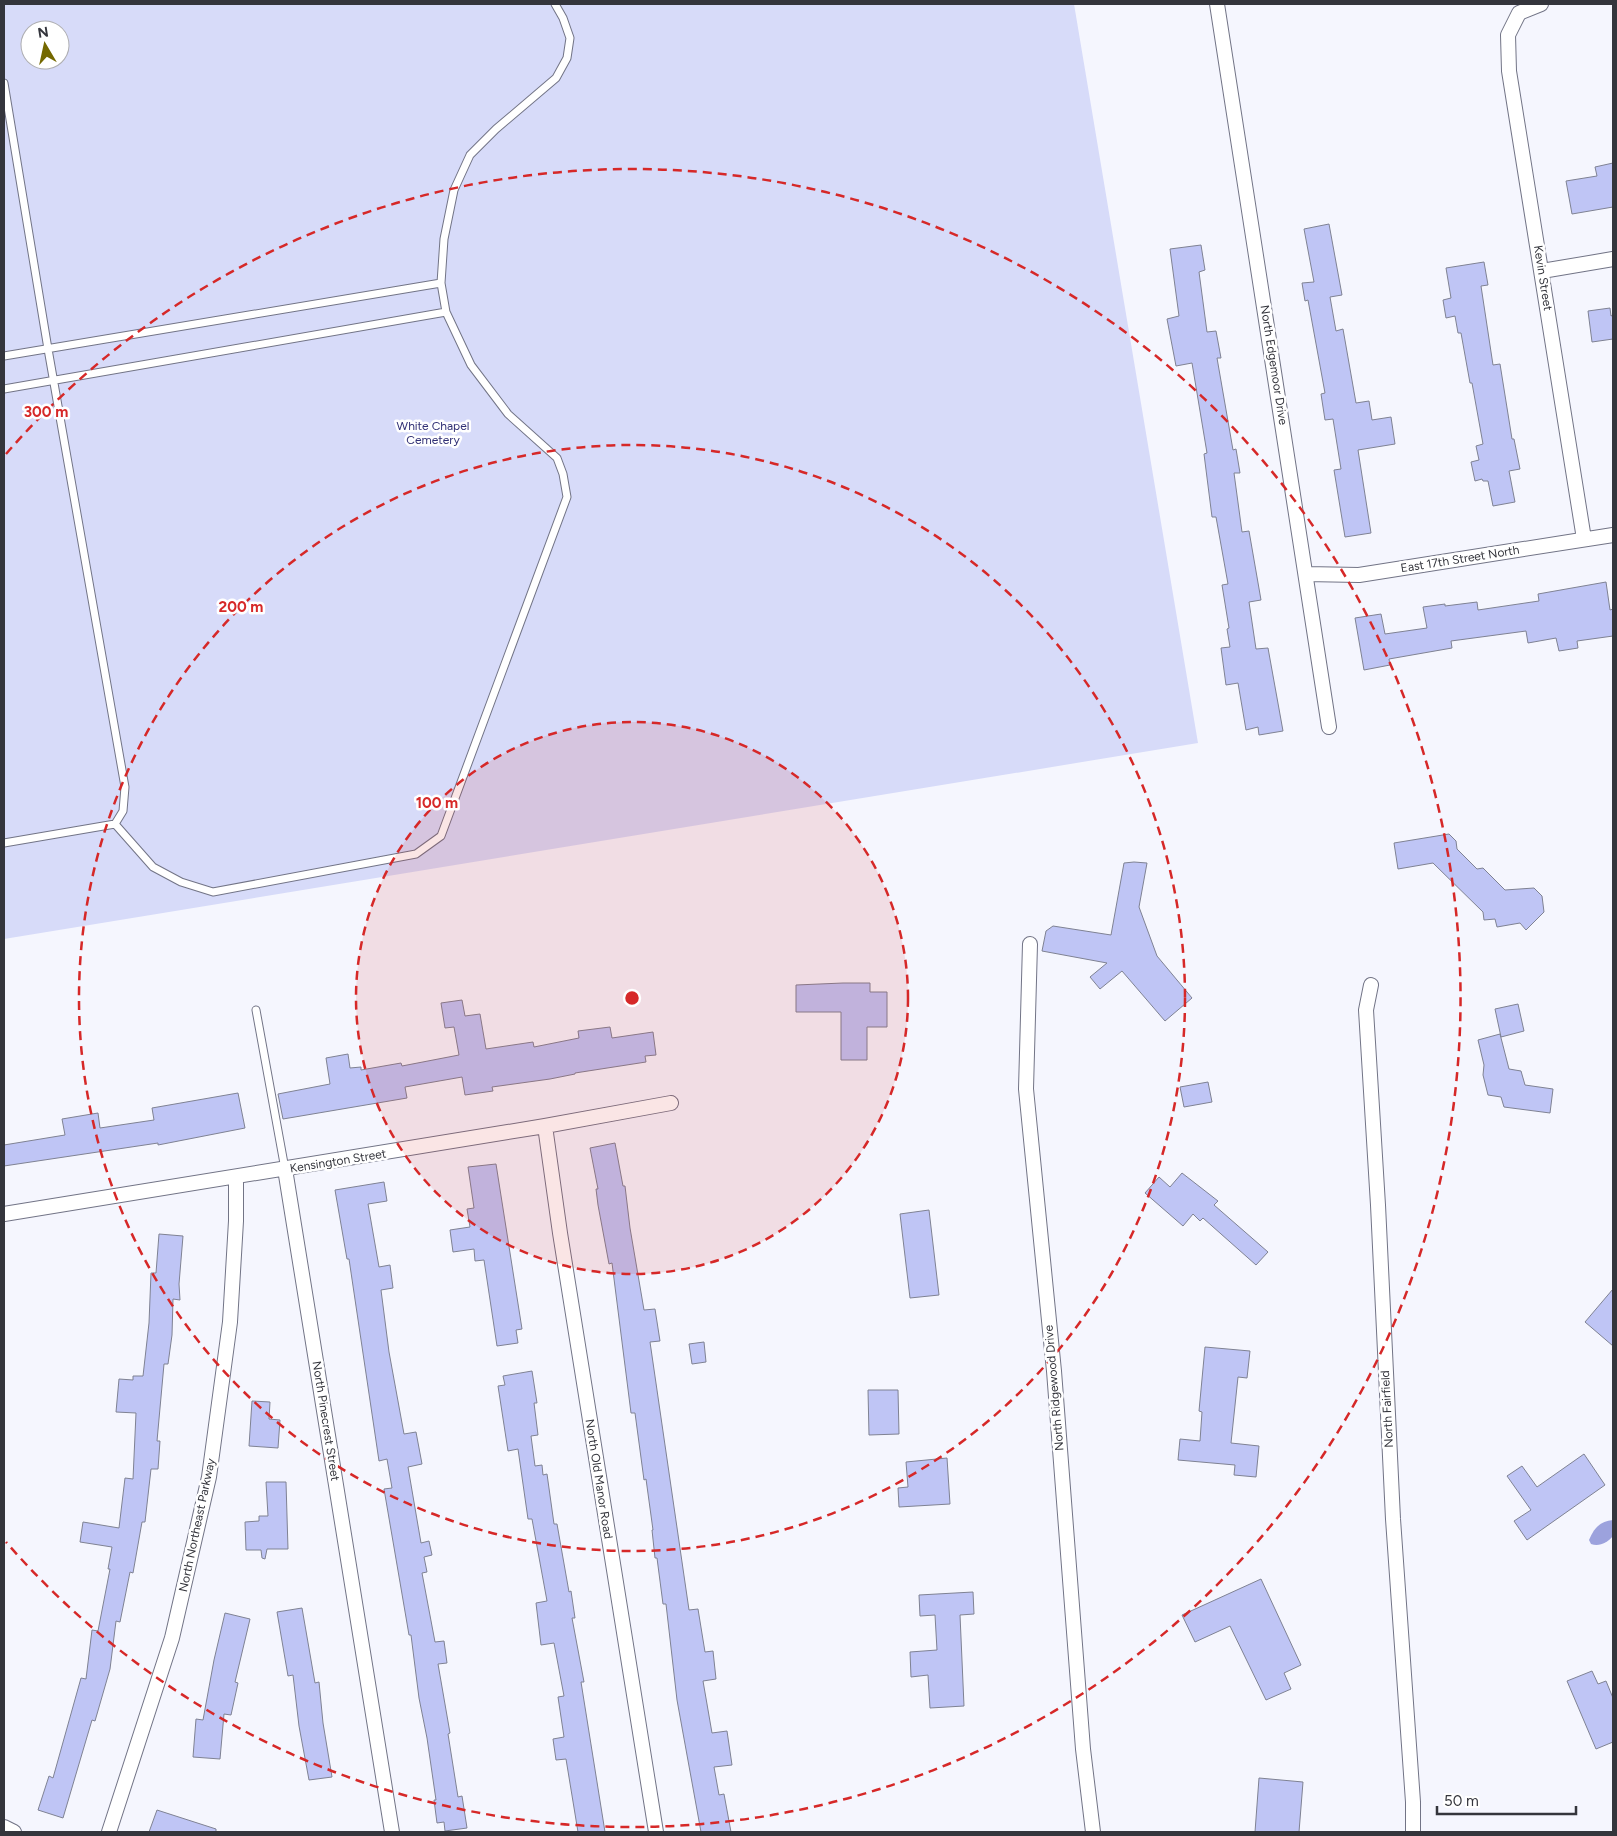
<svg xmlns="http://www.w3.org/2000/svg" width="1617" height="1836" viewBox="0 0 1617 1836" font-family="Figtree,sans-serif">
  <rect width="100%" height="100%" fill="#f5f6fe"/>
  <!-- green -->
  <path fill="#d7dbf9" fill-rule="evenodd" d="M 4,4 L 1074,4 L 1198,743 L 4,939 ZM 30,30 L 60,30 L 60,60 L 30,60 Z"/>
  <!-- water -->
  <path fill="#9ca2dd" d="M 1613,1520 L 1613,1536 C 1607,1543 1599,1547 1591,1544 L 1589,1540 C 1594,1528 1600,1521 1613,1520 Z"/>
  <!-- building -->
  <path fill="#bfc5f5" stroke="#7f8293" d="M 1613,163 L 1613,207 L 1572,214 L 1566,181 L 1597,176 L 1595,167 Z
    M 1329,224 L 1342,295 L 1330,297 L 1336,331 L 1343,329 L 1356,403 L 1369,401 L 1372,420 L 1391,417 L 1395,444 L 1358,450 L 1371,533 L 1345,537 L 1334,470 L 1341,469 L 1333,419 L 1325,420 L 1321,394 L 1325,393 L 1308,300 L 1305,301 L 1302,283 L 1314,282 L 1304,229 Z
    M 1201,245 L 1205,270 L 1199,272 L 1207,332 L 1216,331 L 1221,358 L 1217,358 L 1233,450 L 1236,449 L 1240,473 L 1234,473 L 1242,532 L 1249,531 L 1261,600 L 1249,602 L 1256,649 L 1268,648 L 1283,731 L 1259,735 L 1258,727 L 1246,730 L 1238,683 L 1226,685 L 1221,648 L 1230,647 L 1227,629 L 1229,628 L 1222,585 L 1228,584 L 1216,517 L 1212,517 L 1204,454 L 1207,453 L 1192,363 L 1176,366 L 1167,319 L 1179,316 L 1170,249 Z
    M 1484,262 L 1488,285 L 1481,286 L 1493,365 L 1500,364 L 1512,439 L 1514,439 L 1520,469 L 1509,471 L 1515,502 L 1493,506 L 1488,481 L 1483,481 L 1482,479 L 1475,481 L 1471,462 L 1479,460 L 1476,446 L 1483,444 L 1472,383 L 1470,383 L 1461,333 L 1458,333 L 1455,316 L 1446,318 L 1443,300 L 1451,298 L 1446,268 Z
    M 1610,308 L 1611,316 L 1613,315 L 1613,339 L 1592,342 L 1588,311 Z
    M 1606,582 L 1610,610 L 1613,609 L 1613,636 L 1577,641 L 1578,648 L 1559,651 L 1556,638 L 1528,643 L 1526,631 L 1451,641 L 1452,648 L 1389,659 L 1390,665 L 1364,670 L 1355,618 L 1381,614 L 1385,634 L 1427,628 L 1423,607 L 1445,604 L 1445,606 L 1477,602 L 1478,610 L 1539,601 L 1538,594 Z
    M 1449,834 L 1456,841 L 1457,849 L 1477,869 L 1483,868 L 1505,890 L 1534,888 L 1542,896 L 1544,912 L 1526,930 L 1520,923 L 1497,927 L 1495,919 L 1484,920 L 1483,912 L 1433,863 L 1398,869 L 1394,843 Z
    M 1134,862 L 1147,863 L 1139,907 L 1157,956 L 1192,998 L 1165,1021 L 1122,971 L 1100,989 L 1090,977 L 1107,963 L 1042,951 L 1046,931 L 1053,926 L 1111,935 L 1124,863 Z
    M 843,983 L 870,983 L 870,992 L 887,992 L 887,1027 L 867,1027 L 867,1060 L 841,1060 L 841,1012 L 796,1012 L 796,985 Z
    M 462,1000 L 465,1016 L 480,1014 L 486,1049 L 533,1042 L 534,1047 L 579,1038 L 578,1031 L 610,1027 L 612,1038 L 653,1032 L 656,1055 L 645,1056 L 646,1062 L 575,1073 L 575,1074 L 550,1079 L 492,1087 L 493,1091 L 465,1095 L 462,1077 L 405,1087 L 407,1098 L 283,1119 L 278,1094 L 330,1084 L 326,1058 L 348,1054 L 350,1068 L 361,1067 L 361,1070 L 401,1063 L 402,1066 L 459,1055 L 454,1027 L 445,1028 L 441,1003 Z
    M 1518,1004 L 1524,1031 L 1501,1037 L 1495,1009 Z
    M 1500,1034 L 1509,1069 L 1521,1071 L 1525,1085 L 1553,1089 L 1550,1113 L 1504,1107 L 1501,1097 L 1488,1095 L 1483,1075 L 1484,1065 L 1478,1040 Z
    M 1208,1082 L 1212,1102 L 1184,1107 L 1180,1087 Z
    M 238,1093 L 245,1128 L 158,1145 L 158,1143 L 4,1166 L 4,1145 L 65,1135 L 62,1119 L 98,1113 L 100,1128 L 154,1120 L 152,1108 Z
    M 615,1143 L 623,1186 L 625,1186 L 630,1228 L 644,1310 L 655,1309 L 660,1341 L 650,1342 L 689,1610 L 698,1609 L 705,1652 L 713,1651 L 716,1679 L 703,1681 L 712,1733 L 727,1731 L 732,1765 L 714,1767 L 719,1795 L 724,1794 L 731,1832 L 701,1832 L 677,1700 L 666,1604 L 663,1604 L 657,1558 L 655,1558 L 652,1530 L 653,1530 L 646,1479 L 644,1480 L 635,1413 L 631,1413 L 612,1263 L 609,1264 L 598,1205 L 596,1189 L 598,1189 L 590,1148 Z
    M 496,1164 L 522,1329 L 516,1330 L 518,1343 L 497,1346 L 484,1260 L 475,1261 L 474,1249 L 453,1252 L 450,1230 L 470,1227 L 467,1209 L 474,1208 L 468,1167 Z
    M 1182,1173 L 1218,1201 L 1214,1205 L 1268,1252 L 1256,1265 L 1203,1218 L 1200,1221 L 1193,1214 L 1183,1226 L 1145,1193 L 1159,1177 L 1170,1187 Z
    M 384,1182 L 387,1201 L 368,1204 L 379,1267 L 390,1265 L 393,1288 L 381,1290 L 389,1352 L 404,1434 L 416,1432 L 422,1464 L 408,1467 L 421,1543 L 429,1541 L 432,1555 L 424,1557 L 427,1572 L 422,1573 L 435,1642 L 444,1641 L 447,1663 L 438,1664 L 450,1733 L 448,1734 L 458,1797 L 462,1796 L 467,1828 L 445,1831 L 444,1822 L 437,1823 L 434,1800 L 436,1800 L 427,1738 L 419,1698 L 411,1635 L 409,1635 L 402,1594 L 384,1489 L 392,1488 L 387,1459 L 379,1461 L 349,1259 L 347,1259 L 335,1190 Z
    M 929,1210 L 939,1295 L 910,1298 L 900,1214 Z
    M 159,1234 L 183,1236 L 179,1284 L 180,1300 L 173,1299 L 172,1335 L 168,1364 L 164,1364 L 157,1441 L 160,1441 L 158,1469 L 151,1469 L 145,1522 L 142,1522 L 133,1573 L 130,1572 L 120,1622 L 116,1621 L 110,1669 L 95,1721 L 92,1720 L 63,1818 L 38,1810 L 49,1776 L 53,1778 L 81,1678 L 86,1679 L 92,1630 L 98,1631 L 110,1569 L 108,1569 L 112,1547 L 80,1542 L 83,1522 L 119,1528 L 125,1478 L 133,1479 L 136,1413 L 116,1412 L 119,1379 L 133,1380 L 133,1376 L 143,1376 L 149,1323 L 151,1273 L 156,1273 Z
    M 1613,1289 L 1613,1346 L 1585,1322 Z
    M 704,1342 L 706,1362 L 692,1364 L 689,1344 Z
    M 1205,1347 L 1250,1351 L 1247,1378 L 1238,1377 L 1231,1443 L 1259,1446 L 1256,1477 L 1234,1475 L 1235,1465 L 1178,1460 L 1180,1439 L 1200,1441 L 1202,1412 L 1199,1411 Z
    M 532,1371 L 537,1403 L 534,1403 L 538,1435 L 531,1436 L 535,1466 L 542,1465 L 543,1475 L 547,1474 L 554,1524 L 557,1524 L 569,1592 L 571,1591 L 575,1618 L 572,1618 L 584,1682 L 581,1682 L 605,1832 L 578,1832 L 566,1759 L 556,1760 L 553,1739 L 564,1737 L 558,1697 L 564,1696 L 554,1643 L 541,1645 L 536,1603 L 547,1601 L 532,1519 L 528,1519 L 518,1449 L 508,1451 L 498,1386 L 505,1385 L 503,1376 Z
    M 868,1390 L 898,1390 L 899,1434 L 869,1435 Z
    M 252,1401 L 270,1402 L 269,1419 L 280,1420 L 278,1448 L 249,1446 Z
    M 1584,1454 L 1605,1485 L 1527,1540 L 1514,1521 L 1531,1510 L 1507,1476 L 1522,1466 L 1537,1487 Z
    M 947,1458 L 950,1504 L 899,1507 L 898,1488 L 908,1487 L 906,1462 Z
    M 266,1482 L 286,1482 L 288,1549 L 267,1549 L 265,1559 L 262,1558 L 261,1550 L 246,1550 L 245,1522 L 259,1521 L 259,1516 L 268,1516 Z
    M 1261,1579 L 1301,1665 L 1284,1673 L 1291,1689 L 1266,1700 L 1230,1626 L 1195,1642 L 1182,1615 Z
    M 973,1592 L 974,1614 L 960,1615 L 964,1706 L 930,1708 L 928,1675 L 911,1677 L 910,1652 L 937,1650 L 935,1615 L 920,1616 L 919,1595 Z
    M 302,1608 L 315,1683 L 319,1682 L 323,1723 L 332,1777 L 309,1780 L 299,1726 L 293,1675 L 288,1676 L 277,1612 Z
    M 225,1613 L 250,1619 L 235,1682 L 238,1683 L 231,1715 L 224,1714 L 220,1759 L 193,1757 L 196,1719 L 203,1720 L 214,1660 Z
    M 1592,1671 L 1598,1684 L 1606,1681 L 1613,1698 L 1613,1742 L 1596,1749 L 1567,1681 Z
    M 1259,1778 L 1303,1782 L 1299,1832 L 1255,1832 Z
    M 157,1810 L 216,1829 L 216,1832 L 149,1832 Z"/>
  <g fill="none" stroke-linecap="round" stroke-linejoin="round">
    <!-- service casing -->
    <g stroke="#727486" stroke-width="9">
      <path id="service" d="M 4,83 L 48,349 L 125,787 L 123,811 L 115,824 L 4,843
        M 4,356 L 441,283
        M 4,389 L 446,312
        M 115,824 L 153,867 L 181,882 L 213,892 L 416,854 L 441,836 L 567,497 L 563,474 L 557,458 L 508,414 L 471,365 L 446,312 L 441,283 L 444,239 L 454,190 L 470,155 L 496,129 L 556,78 L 567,58 L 570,38 L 563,18 L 555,4
        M 256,1010 L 285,1169"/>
    </g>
    <!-- minor casing -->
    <g stroke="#727486" stroke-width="16">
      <path id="minor" d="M 1217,4 L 1329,727
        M 1541,4 L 1519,13 L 1508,35 L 1509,71 L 1584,539
        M 1542,271 L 1613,259
        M 1306,574 L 1359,575 L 1613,535
        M 1030,944 L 1026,1089 L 1054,1371 L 1083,1749 L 1093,1832
        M 1371,985 L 1366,1010 L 1378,1205 L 1393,1519 L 1413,1802 L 1413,1832
        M 545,1126 L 560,1233 L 656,1832
        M 285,1169 L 392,1832
        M 4,1214 L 545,1126 L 671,1103
        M 4,1827 L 14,1832
        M 109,1832 L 172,1638 L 209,1477 L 230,1322 L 236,1221 L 236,1177"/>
    </g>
    <!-- service -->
    <use href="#service" stroke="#fff" stroke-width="7"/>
    <!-- minor -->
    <use href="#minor" stroke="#fff" stroke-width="14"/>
  </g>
  <!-- distance rings -->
  <circle cx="632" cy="998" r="276" fill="#d62828" fill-opacity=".12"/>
  <g fill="none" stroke="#d62828" stroke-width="2.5" stroke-dasharray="9 6">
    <circle cx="632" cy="998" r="276"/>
    <circle cx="632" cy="998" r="553"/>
    <path d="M6 454A829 829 0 1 1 6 1542"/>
  </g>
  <g text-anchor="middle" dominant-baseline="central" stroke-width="5" stroke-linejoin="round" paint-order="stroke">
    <!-- street labels -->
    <g font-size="12" fill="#34353c" stroke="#fff">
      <text transform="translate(1543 278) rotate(81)">Kevin Street</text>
      <text transform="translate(1274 365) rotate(81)">North Edgemoor Drive</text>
      <text transform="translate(1460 559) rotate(-9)">East 17th Street North</text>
      <text transform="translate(338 1161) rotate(-9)">Kensington Street</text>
      <text transform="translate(1054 1388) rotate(-95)">North Ridgewood Drive</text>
      <text transform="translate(1387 1409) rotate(-93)">North Fairfield</text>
      <text transform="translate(326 1421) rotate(81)">North Pinecrest Street</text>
      <text transform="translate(599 1479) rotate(81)">North Old Manor Road</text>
      <text transform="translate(197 1525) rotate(-78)">North Northeast Parkway</text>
    </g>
    <!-- park labels -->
    <g font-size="12" fill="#313075" stroke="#fff">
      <text x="433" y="426">White Chapel<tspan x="433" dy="14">Cemetery</tspan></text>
    </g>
  </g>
  <circle cx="632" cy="998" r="8" fill="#d62828" stroke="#fff" stroke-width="2.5"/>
  <g font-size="15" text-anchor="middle" font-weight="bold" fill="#d62828" stroke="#fff" stroke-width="5" stroke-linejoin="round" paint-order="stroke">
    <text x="46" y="417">300 m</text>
    <text x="241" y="612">200 m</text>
    <text x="437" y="808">100 m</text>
  </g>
  <!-- border -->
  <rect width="1617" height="1836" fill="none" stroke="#34353c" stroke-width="10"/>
  <!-- north arrow -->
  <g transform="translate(45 45) rotate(351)"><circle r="24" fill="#ffffff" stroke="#aeaeb1"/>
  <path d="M0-4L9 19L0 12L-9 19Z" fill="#746800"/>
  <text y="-8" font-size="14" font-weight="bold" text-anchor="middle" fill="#34353c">N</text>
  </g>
  <!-- scale -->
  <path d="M1437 1806v8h139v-8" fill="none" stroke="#34353c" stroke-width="2.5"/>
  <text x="1444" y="1806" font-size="15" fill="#34353c" stroke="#ffffff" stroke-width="4" paint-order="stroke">50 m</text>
</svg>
